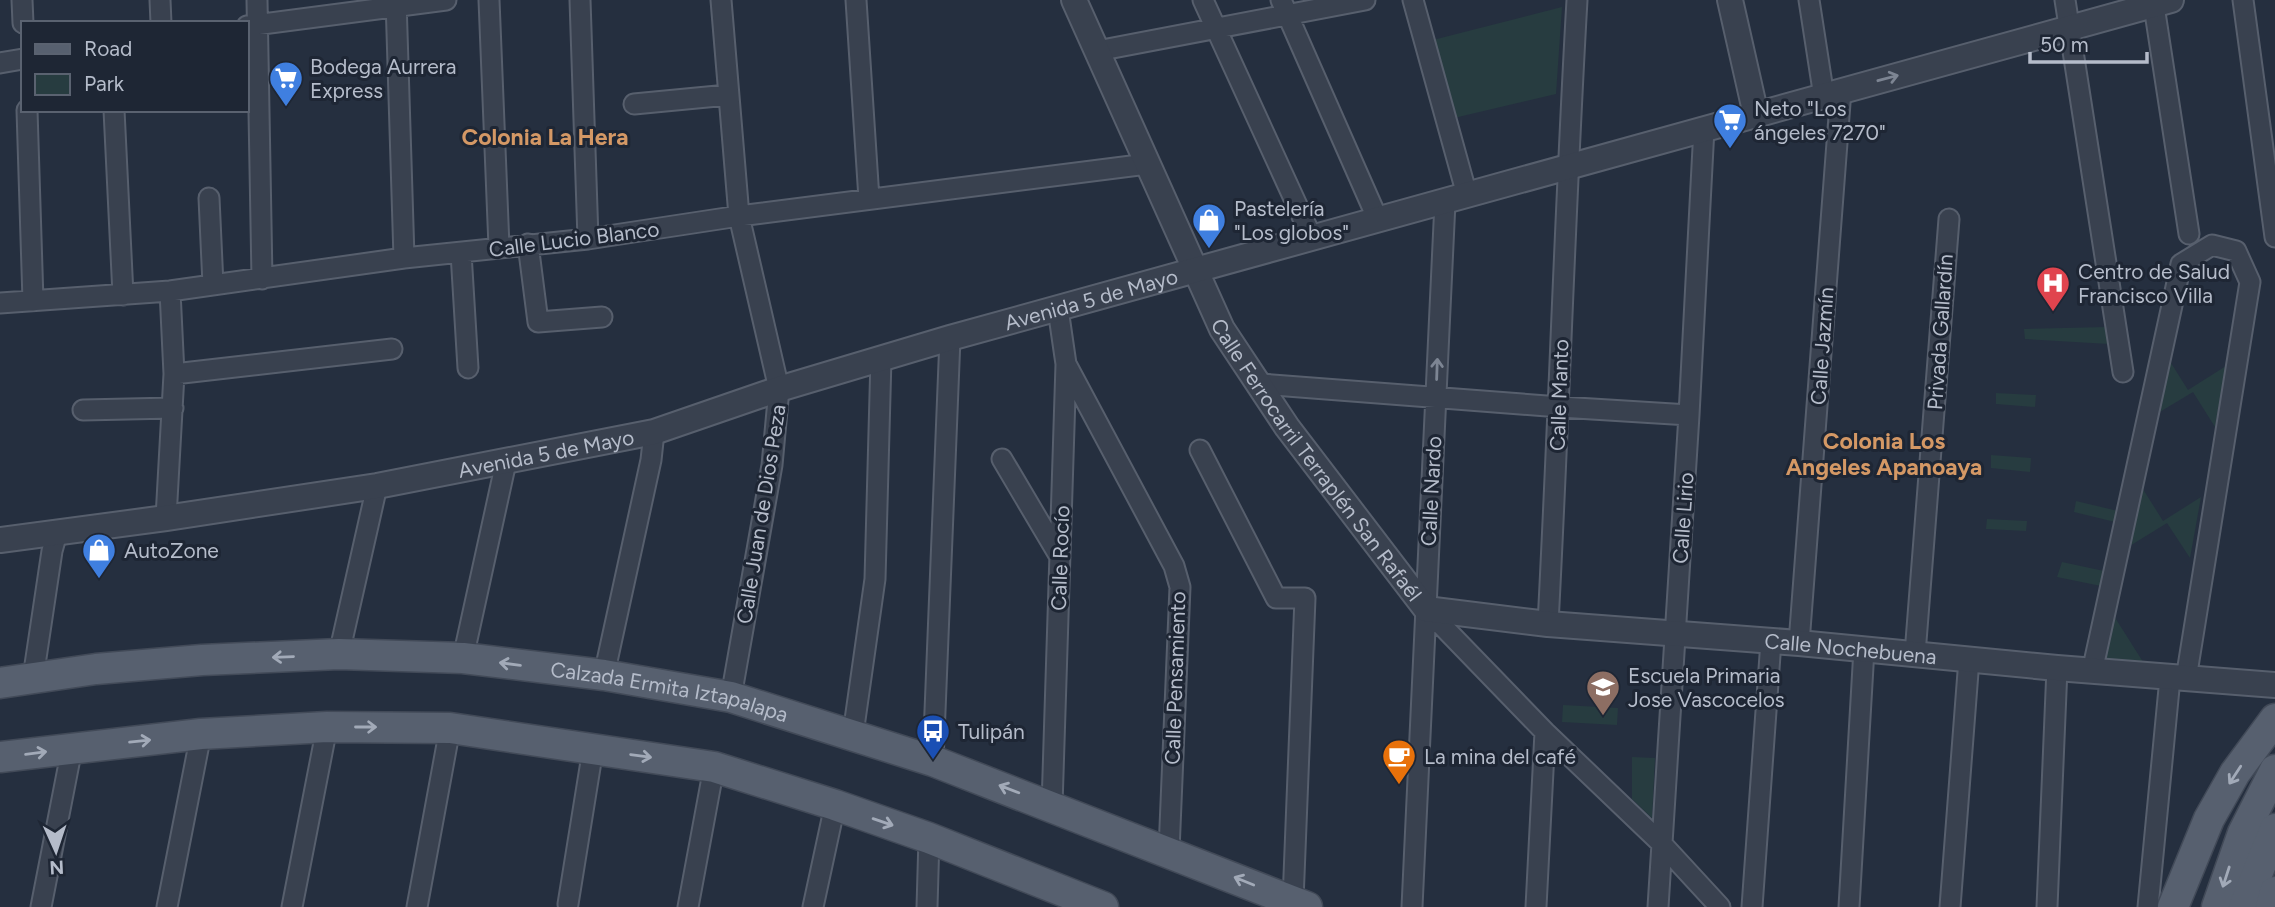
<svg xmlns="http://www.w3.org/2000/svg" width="2275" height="907" viewBox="0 0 2275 907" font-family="Figtree,sans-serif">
  <rect width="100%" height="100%" fill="#252f3f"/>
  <!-- green -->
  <path fill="#273c40" d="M 1562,7 L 1556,94 L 1454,118 L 1433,40 Z
    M 2107,327 L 2109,344 L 2025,339 L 2024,329 Z
    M 2166,355 L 2188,390 L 2226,366 L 2215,427 L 2193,392 L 2153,416 Z
    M 1996,393 L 2036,395 L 2035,407 L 1996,404 Z
    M 1991,455 L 2031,458 L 2030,472 L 1991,468 Z
    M 2141,486 L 2163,521 L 2201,497 L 2190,558 L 2167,523 L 2128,547 Z
    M 2076,501 L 2118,511 L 2115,522 L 2074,512 Z
    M 1987,519 L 2027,521 L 2026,531 L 1986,529 Z
    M 2062,562 L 2104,571 L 2101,586 L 2057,577 Z
    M 2114,616 L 2145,665 L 2103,662 Z
    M 1563,705 L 1618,708 L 1617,725 L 1562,722 Z
    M 1632,757 L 1655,758 L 1652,818 L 1632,799 Z"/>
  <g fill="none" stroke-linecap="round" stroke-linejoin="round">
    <!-- minor casing -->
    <g stroke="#575f6d" stroke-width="23">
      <path id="minor" d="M 22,0 L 23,23
        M 160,0 L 161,23
        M 257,0 L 262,279
        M 396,0 L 404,258
        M 489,0 L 499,247
        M 580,0 L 588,239
        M 721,0 L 739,216 L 779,389 L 772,465 L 731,697
        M 856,0 L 869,199
        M 1203,0 L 1312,238
        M 1281,0 L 1378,220
        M 1413,0 L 1467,195
        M 1809,0 L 1824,97
        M 2065,0 L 2123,372
        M 2243,0 L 2275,237
        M 2154,6 L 2189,234
        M 247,26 L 446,0
        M 1097,51 L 1365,0
        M 0,63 L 23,59
        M 634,104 L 728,95
        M 27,110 L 33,301
        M 114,110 L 123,295
        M 209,198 L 213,285
        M 528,244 L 538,322 L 602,317
        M 461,253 L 468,368
        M 0,303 L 170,291 L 404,258 L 588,239 L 739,216 L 1147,164
        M 1066,364 L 1174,566 L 1180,587 L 1169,851
        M 174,374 L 392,349
        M 1261,384 L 1560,407 L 1689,415
        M 83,410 L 173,408
        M 1200,450 L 1276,598 L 1305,598 L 1293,901
        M 1002,459 L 1060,557
        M 166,518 L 174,374 L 170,291
        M 1426,609 L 1545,732 L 1661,843 L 1720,907
        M 1548,624 C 1559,416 1565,208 1577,0
        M 1799,643 L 1841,90
        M 339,654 L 377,486
        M 1915,654 L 1949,219
        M 463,658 L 506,462
        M 2092,672 L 2181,264 L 2212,245 L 2236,251 L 2250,282 L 2186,679
        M 604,675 L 651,460 L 654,432
        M 33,678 L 52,551 L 57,533
        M 853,734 L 875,579 L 881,358
        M 933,761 L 950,338
        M 1052,806 L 1066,364 L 1058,309
        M 568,904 L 593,749
        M 41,907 L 72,748
        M 167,907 L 201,734
        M 292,907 L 327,727
        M 417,907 L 450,728
        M 688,907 L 714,767
        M 813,907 L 835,805
        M 927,907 L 929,838
        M 1412,907 L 1445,202
        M 1536,907 L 1545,732
        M 1658,907 L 1689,415 L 1704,128
        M 1752,907 L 1771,641
        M 1849,907 L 1864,649
        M 1950,907 L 1969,659
        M 2047,907 L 2057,668
        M 2148,907 L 2170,678"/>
    </g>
    <!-- tertiary casing -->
    <g stroke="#575f6d" stroke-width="28">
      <g id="tertiary">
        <path id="s1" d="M 1074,0 L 1222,329 L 1287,427 L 1426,609 L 1548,624 L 1799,643 L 2057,668 L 2275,685"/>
        <path d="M 1730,0 L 1756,115"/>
        <path id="s2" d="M 0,540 L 166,518 L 377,486 L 654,432 L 779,389 L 950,338 L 2171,0"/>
      </g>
    </g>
    <!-- primary casing -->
    <g stroke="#424a58" stroke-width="33">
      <g id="primary">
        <path id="s3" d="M 0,683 L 96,669 L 202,660 L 339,654 L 463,658 L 604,675 L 731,697 L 933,761 L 1307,907"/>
        <path d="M 0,757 L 201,734 L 327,727 L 450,728 L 714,767 L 835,805 L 929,838 L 1103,907"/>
        <path d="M 2173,907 L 2209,819 L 2235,773 L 2275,719"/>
        <path d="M 2217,907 L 2243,833 L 2275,770"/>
        <path d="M 2244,907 L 2275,829"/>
        <path d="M 2271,907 L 2275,892"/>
      </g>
    </g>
    <!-- minor -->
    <use href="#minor" stroke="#39414f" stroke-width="19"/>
    <!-- tertiary -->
    <use href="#tertiary" stroke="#39414f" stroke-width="24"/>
    <!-- primary -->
    <use href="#primary" stroke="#57606f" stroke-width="30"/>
  </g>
  <!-- one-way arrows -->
  <defs><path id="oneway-shaft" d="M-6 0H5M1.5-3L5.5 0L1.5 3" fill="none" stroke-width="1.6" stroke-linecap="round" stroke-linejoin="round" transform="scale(1.75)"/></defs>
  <g stroke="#7d8593">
    <use href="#oneway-shaft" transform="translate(1888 78) rotate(-15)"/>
    <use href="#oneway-shaft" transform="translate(1437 369) rotate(-88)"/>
  </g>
  <g stroke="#a2aab8">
    <use href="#oneway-shaft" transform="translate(283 657) rotate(178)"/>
    <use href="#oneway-shaft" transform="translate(510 664) rotate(-173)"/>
    <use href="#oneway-shaft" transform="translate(366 727)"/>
    <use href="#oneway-shaft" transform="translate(140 741) rotate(-6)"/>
    <use href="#oneway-shaft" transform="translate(36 753) rotate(-7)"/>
    <use href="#oneway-shaft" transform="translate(641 756) rotate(8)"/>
    <use href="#oneway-shaft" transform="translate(2235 775) rotate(123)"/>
    <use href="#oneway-shaft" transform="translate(1009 789) rotate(-159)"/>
    <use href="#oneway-shaft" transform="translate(883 822) rotate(19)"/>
    <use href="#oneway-shaft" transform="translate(2226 877) rotate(108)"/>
    <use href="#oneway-shaft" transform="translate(1244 881) rotate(-158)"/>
  </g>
  <!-- icons -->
  <defs>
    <g id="supermarket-pin" transform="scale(1.75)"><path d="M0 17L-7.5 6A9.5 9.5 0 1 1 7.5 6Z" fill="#3f7fe0" stroke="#1e2634"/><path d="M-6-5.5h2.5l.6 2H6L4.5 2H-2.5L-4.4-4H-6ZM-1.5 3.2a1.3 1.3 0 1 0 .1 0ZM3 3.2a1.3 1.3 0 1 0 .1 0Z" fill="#fff"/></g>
    <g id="shop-pin" transform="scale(1.75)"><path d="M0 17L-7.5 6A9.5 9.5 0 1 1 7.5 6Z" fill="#3f7fe0" stroke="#1e2634"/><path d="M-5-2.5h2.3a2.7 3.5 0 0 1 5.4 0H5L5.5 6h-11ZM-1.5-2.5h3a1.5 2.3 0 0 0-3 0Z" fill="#fff"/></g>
    <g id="hospital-pin" transform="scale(1.75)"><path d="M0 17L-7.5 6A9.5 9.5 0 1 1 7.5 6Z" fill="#e0444e" stroke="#1e2634"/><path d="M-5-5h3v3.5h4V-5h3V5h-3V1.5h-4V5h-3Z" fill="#fff"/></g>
    <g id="school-pin" transform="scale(1.75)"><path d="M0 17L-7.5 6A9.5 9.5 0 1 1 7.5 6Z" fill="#8d6e63" stroke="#1e2634"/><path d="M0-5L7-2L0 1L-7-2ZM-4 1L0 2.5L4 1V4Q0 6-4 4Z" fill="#fff"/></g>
    <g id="bus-pin" transform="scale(1.75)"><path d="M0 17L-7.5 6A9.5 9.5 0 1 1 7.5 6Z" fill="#1a4fb4" stroke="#1e2634"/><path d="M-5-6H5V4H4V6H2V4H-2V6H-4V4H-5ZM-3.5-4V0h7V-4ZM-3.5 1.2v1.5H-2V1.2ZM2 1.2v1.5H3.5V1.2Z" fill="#fff"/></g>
    <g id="cafe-pin" transform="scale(1.75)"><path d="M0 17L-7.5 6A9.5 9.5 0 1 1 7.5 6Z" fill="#e8710a" stroke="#1e2634"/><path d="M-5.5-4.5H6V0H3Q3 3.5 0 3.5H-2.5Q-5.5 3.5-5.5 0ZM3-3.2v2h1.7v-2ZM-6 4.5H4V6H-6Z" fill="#fff"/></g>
  </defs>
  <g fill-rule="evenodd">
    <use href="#supermarket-pin" x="286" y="78"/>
    <use href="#supermarket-pin" x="1730" y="120"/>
    <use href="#shop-pin" x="1209" y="220"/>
    <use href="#hospital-pin" x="2053" y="283"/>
    <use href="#shop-pin" x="99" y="550"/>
    <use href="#school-pin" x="1603" y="687"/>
    <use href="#bus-pin" x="933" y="731"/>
    <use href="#cafe-pin" x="1399" y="756"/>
  </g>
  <g text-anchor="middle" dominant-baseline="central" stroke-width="6" stroke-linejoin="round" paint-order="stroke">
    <!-- poi labels -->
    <g font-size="21" fill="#b5bcca" stroke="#1e2634" text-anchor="start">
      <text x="310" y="66">Bodega Aurrera<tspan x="310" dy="24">Express</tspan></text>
      <text x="1754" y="108">Neto "Los<tspan x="1754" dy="24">ángeles 7270"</tspan></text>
      <text x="1234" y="208">Pastelería<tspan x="1234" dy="24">"Los globos"</tspan></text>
      <text x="2078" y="271">Centro de Salud<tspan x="2078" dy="24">Francisco Villa</tspan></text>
      <text x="124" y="550">AutoZone</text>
      <text x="1628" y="675">Escuela Primaria<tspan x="1628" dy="24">Jose Vascocelos</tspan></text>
      <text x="958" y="731">Tulipán</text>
      <text x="1424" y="756">La mina del café</text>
    </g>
    <!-- street labels -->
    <g font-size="21" fill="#b5bcca" stroke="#1e2634">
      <text transform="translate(574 239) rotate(-7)">Calle Lucio Blanco</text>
      <text stroke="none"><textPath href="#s2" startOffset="1120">Avenida 5 de Mayo</textPath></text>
      <text transform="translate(1940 332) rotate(-86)">Privada Gallardín</text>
      <text transform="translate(1822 346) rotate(-86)">Calle Jazmín</text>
      <text transform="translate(1559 395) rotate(-88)">Calle Manto</text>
      <text stroke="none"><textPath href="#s2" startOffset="553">Avenida 5 de Mayo</textPath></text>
      <text stroke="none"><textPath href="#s1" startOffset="522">Calle Ferrocarril Terraplén San Rafaél</textPath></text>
      <text transform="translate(1431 491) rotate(-87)">Calle Nardo</text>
      <text transform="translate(761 514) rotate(-81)">Calle Juan de Dios Peza</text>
      <text transform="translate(1683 518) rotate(-86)">Calle Lirio</text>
      <text transform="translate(1060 558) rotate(-88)">Calle Rocío</text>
      <text stroke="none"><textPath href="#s1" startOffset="1134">Calle Nochebuena</textPath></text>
      <text transform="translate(1175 678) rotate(-88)">Calle Pensamiento</text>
      <text stroke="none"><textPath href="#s3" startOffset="674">Calzada Ermita Iztapalapa</textPath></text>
    </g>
    <!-- neighbourhood labels -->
    <g font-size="23" font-weight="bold" fill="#d49865" stroke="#1e2634">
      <text x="545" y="137">Colonia La Hera</text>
      <text x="1884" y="441">Colonia Los<tspan x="1884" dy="26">Angeles Apanoaya</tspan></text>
    </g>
  </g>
  <!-- legend -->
  <rect x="21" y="21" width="228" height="91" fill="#1e2634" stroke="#5a6270" stroke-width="2"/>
  <rect x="35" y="44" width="35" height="10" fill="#57606f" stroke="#5a6270" stroke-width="2"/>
  <text x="84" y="56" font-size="21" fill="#b5bcca">Road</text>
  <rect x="35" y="74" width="35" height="21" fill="#273c40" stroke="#5a6270" stroke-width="2"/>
  <text x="84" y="91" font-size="21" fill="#b5bcca">Park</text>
  <!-- north arrow -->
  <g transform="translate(56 851) rotate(177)" stroke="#1e2634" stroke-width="5" paint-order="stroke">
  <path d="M0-5L12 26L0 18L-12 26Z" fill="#b5bcca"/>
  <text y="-10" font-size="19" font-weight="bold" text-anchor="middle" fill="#b5bcca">N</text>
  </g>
  <!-- scale -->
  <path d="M2030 52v10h117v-10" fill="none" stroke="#b5bcca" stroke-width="3.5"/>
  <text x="2040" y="52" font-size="21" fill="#b5bcca" stroke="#1e2634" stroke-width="5" paint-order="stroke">50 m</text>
</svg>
